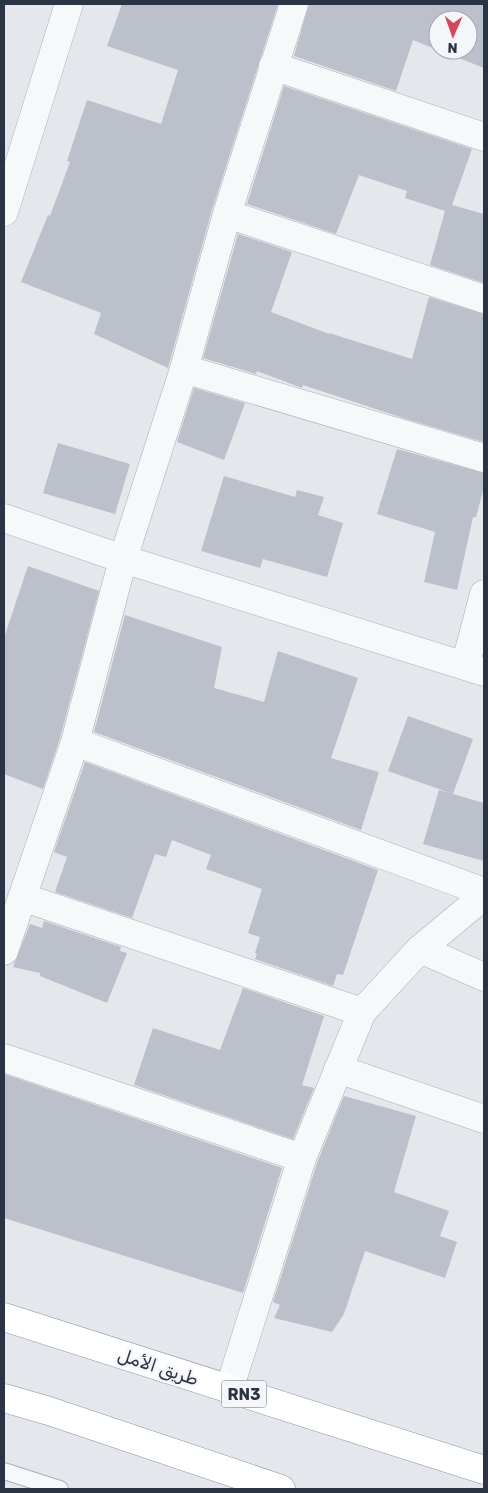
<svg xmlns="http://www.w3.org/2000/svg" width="488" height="1493" viewBox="0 0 488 1493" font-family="Rubik,Cairo,sans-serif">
  <rect width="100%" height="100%" fill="#e4e7ec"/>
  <!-- building -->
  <path fill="#bbc0ca" d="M 122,4 L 278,4 L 212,210 L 168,368 L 94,334 L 101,313 L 21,282 L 48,215 L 50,216 L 70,162 L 67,161 L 87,100 L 161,124 L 178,70 L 107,46 Z
    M 309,4 L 484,4 L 484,68 L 439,50 L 468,50 L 468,20 L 438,20 L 438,50 L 413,40 L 396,91 L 294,56 Z
    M 284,86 L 472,149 L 452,205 L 484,214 L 484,283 L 430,265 L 445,211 L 405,198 L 407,191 L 359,175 L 336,234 L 247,204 Z
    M 238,234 L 292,252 L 271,312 L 329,334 L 329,333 L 412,359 L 429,297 L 484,314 L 484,442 L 406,419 L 303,385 L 302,388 L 257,371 L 256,374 L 203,358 Z
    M 194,388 L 245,403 L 224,460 L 177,442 Z
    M 58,443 L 130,464 L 115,514 L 43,493 Z
    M 397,449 L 484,473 L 484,487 L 476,517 L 473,517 L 457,590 L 424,582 L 435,532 L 377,514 Z
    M 224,476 L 295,497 L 297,490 L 324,497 L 318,515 L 343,523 L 327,577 L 263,559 L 260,568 L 201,551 Z
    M 28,566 L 99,591 L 60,738 L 43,789 L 4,774 L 4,638 Z
    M 125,615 L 222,647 L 214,688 L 264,702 L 278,651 L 358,678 L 331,758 L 379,772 L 361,830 L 94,732 Z
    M 408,716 L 473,739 L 453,794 L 388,771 Z
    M 85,762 L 378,870 L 343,975 L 337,974 L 333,986 L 255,959 L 257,954 L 255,953 L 260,937 L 248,933 L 262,889 L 206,869 L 211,855 L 172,840 L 166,857 L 155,854 L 132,918 L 55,892 L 67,857 L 54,852 Z
    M 439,790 L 484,803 L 484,861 L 423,844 Z
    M 44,921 L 121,947 L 120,951 L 127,953 L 107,1003 L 40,976 L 40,973 L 13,967 L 30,924 L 42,928 Z
    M 243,988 L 324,1016 L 302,1085 L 314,1088 L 293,1139 L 134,1085 L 153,1028 L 220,1050 Z
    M 4,1074 L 282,1168 L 243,1293 L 4,1218 Z
    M 344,1096 L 416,1116 L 394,1192 L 449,1211 L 440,1236 L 457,1242 L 445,1278 L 365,1251 L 344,1314 L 332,1332 L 274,1318 L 280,1305 L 273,1302 L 317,1163 Z"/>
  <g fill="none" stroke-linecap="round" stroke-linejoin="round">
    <!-- lane casing -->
    <g stroke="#a9aeb7" stroke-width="18">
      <path id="lane" d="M 4,1471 L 60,1489"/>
    </g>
    <!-- street casing -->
    <g stroke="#a9aeb7" stroke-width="29">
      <path id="street" d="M 273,66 L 484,137
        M 4,212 L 69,4
        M 227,214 L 484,299
        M 184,369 L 484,458
        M 4,518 L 123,559 L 484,672
        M 465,666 L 484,594
        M 75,742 L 484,892
        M 484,896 L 420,949 L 484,977
        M 22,897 L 362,1012
        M 4,951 L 75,742 L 123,559 L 184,369 L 227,214 L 294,4
        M 4,1058 L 302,1158 L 362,1012 L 420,949
        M 338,1069 L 484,1119
        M 229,1390 L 302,1158"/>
    </g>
    <!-- highway casing -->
    <g stroke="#8b94a3" stroke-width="29">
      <path id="highway" d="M 4,1317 L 484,1470
        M 4,1398 L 49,1411 L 281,1489"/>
    </g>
    <!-- lane -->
    <use href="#lane" stroke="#f7f8fa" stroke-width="16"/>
    <!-- street -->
    <use href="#street" stroke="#f7f8fa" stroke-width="28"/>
    <!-- highway -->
    <use href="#highway" stroke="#fff" stroke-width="28"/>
  </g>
  <g text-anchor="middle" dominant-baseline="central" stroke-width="5" stroke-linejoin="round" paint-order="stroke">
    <!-- shield labels -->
    <rect fill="#f4f6f9" stroke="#676e7b" stroke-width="1" x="221.5" y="1380.5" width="45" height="27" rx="4"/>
    <g font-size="16" font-weight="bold" fill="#2b3445">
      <text x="244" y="1394">RN3</text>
    </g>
    <!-- street labels -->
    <g font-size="18" fill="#2b3445" stroke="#f4f6f9">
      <text transform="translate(158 1367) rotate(18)">طريق الأمل</text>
    </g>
  </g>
  <!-- border -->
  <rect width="488" height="1493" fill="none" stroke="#2b3445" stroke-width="10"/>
  <!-- north arrow -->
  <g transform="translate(453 35) rotate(182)"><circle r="24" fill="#f4f6f9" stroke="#a4a8b1"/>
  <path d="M0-4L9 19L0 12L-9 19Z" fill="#d1495b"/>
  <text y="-8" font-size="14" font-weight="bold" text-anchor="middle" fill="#2b3445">N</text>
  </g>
</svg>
